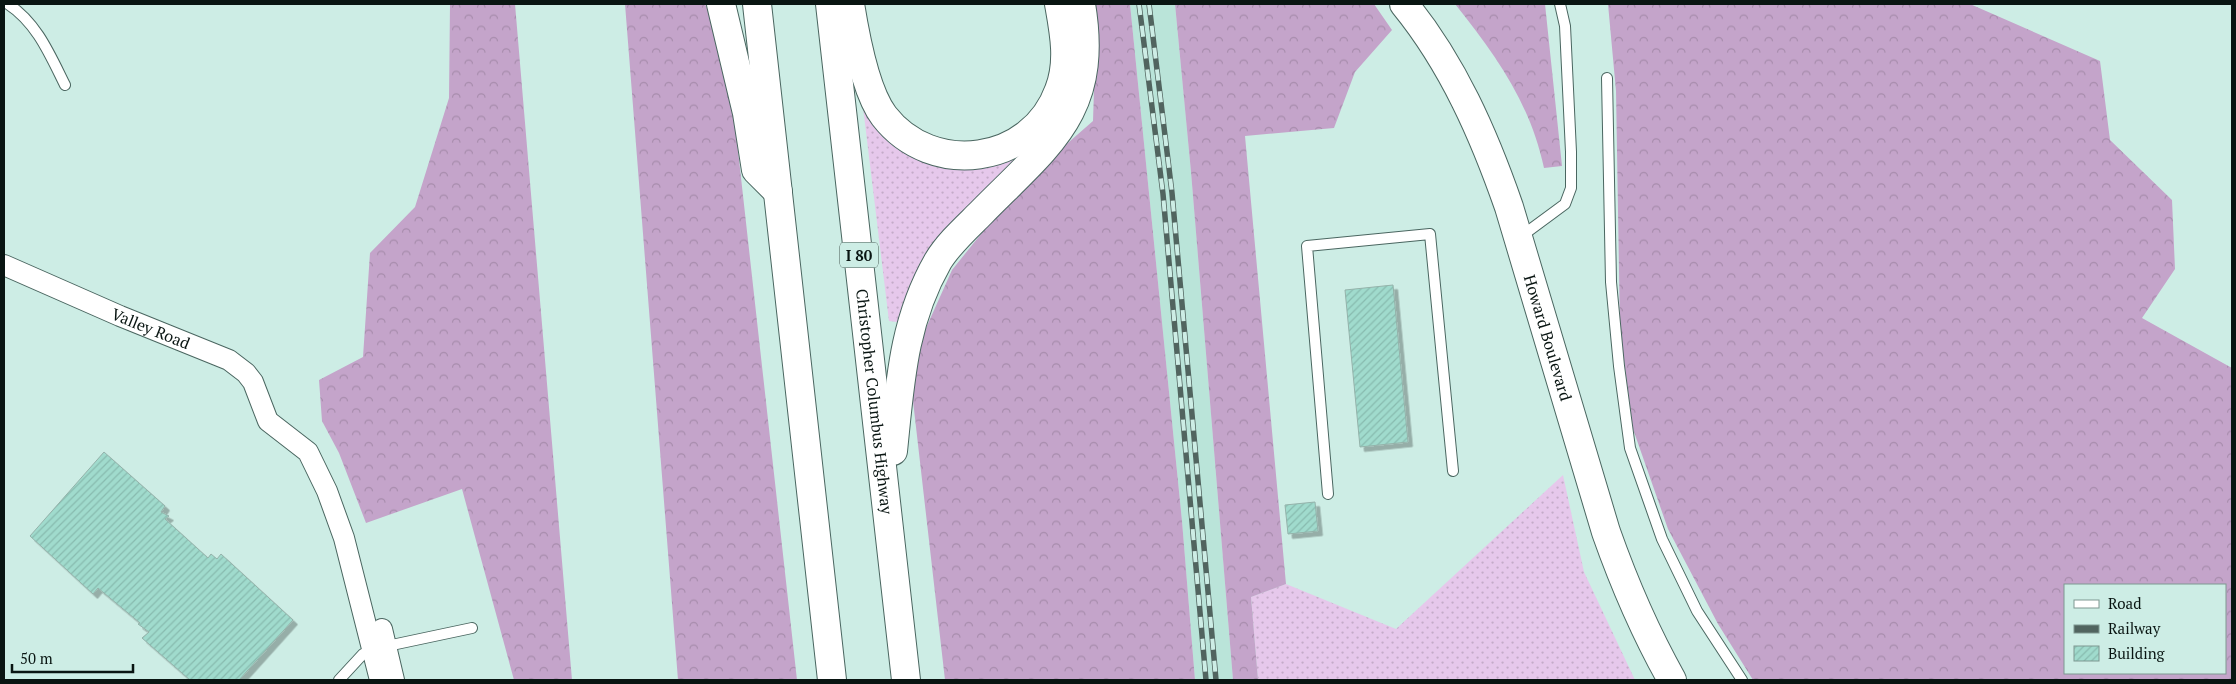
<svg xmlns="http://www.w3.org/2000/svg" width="2236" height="684" viewBox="0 0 2236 684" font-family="'PT Serif',serif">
  <defs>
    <pattern id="grass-dots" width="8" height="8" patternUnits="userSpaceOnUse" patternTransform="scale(1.25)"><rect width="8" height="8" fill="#e6c8eb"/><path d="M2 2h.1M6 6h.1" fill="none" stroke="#c4abc8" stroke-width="1.8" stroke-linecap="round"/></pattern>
    <pattern id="forest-crowns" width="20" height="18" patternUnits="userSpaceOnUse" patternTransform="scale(1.25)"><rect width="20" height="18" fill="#c4a4ca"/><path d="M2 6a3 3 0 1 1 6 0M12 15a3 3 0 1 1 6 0" fill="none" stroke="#a78cac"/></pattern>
    <pattern id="building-hatch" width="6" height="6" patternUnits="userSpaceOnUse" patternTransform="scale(1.25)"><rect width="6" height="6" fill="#a0dbcd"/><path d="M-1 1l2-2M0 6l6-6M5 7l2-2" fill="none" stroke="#88bbaf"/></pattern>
    <filter id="shadow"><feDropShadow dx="4.5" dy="4.5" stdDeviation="0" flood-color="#0004"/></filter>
  </defs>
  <rect width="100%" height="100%" fill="#cdede5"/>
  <!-- built -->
  <path fill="#bae4d9" d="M 1130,4 L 1175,4 L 1191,172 L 1233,680 L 1195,680 L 1182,521 Z"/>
  <!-- grass -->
  <path fill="url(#grass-dots)" d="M 862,99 L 930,159 L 1057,117 L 922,268 L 897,322 L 889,321 Z
    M 1563,475 L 1584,572 L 1635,680 L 1258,680 L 1251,597 L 1286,584 L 1396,629 Z"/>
  <!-- forest -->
  <path fill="url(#forest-crowns)" fill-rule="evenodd" d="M 450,4 L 515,4 L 572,680 L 514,680 L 462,489 L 366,523 L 339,453 L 322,421 L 319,380 L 363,357 L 370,253 L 415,207 L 449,98 Z
    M 625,4 L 705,4 L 727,52 L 797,680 L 678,680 Z
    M 1092,4 L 1130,4 L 1182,521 L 1195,680 L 945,680 L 909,366 L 952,270 L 1022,183 L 1093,121 L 1096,28 Z
    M 1175,4 L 1374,4 L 1392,30 L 1355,72 L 1334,128 L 1245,136 L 1286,584 L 1251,597 L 1258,680 L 1233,680 L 1191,172 Z
    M 1455,4 L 1545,4 L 1562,166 L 1544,168 C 1530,103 1496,55 1455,4 Z
    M 1608,4 L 1970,4 L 2100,61 L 2110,140 L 2172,200 L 2175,269 L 2142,318 L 2232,368 L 2232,680 L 1753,680 L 1718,624 L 1668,529 L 1633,429 L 1620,330 L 1616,91 ZM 2065,585 L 2225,585 L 2225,673 L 2065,673 Z"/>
  <!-- building -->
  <path fill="url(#building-hatch)" stroke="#94b2aa" filter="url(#shadow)" d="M 1393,285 L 1408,442 L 1360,447 L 1345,290 Z
    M 104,452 L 165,506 L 161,512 L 169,516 L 165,519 L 208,558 L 211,554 L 217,559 L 221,554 L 293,620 L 239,680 L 190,680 L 142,638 L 149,632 L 138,624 L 140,623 L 98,588 L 93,594 L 30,536 Z
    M 1315,502 L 1318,531 L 1288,534 L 1285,505 Z"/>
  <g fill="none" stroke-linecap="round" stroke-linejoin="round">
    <!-- lane casing -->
    <g stroke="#4a6660" stroke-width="12">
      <path id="lane" d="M 8,4 C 37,23 50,55 65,85
        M 1607,78 L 1611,282 L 1619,366 L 1630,448 L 1662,539 L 1697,611 L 1742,680
        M 1519,238 L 1565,204 L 1571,188 L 1571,152 L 1565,26 L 1560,4
        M 1328,494 L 1307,246 L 1430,234 L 1453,471
        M 339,680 L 363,654 L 373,649 L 472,628"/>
    </g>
    <!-- street casing -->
    <g stroke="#4a6660" stroke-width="22">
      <g id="street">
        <path id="s1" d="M 4,265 L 120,316 L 229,360 L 246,373 L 253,382 L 268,421 L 308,452 L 327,491 L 344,538 L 380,680"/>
        <path d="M 382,629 L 394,680"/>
      </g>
    </g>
    <!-- secondary casing -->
    <g stroke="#4a6660" stroke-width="30">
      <g id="secondary">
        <path id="s2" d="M 1404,4 C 1453,64 1484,135 1509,207 L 1606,532 C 1624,583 1645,632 1672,680"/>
      </g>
    </g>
    <!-- highway casing -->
    <g stroke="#4a6660" stroke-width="30">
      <g id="highway">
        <path d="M 721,4 L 747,113 L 756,170 L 778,192"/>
        <path d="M 757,4 L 832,680"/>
        <path id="s3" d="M 830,4 L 906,680"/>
        <path d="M 850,4 C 855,35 865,91 884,116 C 932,178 1032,165 1059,90 C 1070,62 1064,32 1059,4"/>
        <path d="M 893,451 C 900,383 903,322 938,261 C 949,243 966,228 981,213 C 1050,143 1099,112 1081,4"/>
      </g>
    </g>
    <!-- lane -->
    <use href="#lane" stroke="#fff" stroke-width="10"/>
    <!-- street -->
    <use href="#street" stroke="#fff" stroke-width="20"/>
    <!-- secondary -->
    <use href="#secondary" stroke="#fff" stroke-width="28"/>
    <!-- highway -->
    <use href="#highway" stroke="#fff" stroke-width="28"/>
    <!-- rail casing -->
    <g stroke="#51645f" stroke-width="5.5">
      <path id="rail" d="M 1139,4 L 1163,194 L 1206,680
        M 1149,4 L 1172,193 L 1216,680"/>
    </g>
    <!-- rail -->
    <use href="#rail" stroke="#cdede5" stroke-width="4" stroke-dasharray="11" stroke-linecap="butt"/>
  </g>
  <g text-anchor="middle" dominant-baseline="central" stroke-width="4" stroke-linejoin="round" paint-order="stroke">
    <!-- shield labels -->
    <rect fill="#cdede5" stroke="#445651" stroke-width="1" x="840" y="242.5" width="38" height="25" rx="4"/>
    <g font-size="15" font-weight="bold" fill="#091512">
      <text x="859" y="255">I 80</text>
    </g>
    <!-- street labels -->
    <g font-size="16" fill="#091512" stroke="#cdede5">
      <text stroke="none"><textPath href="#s1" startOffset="160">Valley Road</textPath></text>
      <text stroke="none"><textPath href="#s2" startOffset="366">Howard Boulevard</textPath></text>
      <text stroke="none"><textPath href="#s3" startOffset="400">Christopher Columbus Highway</textPath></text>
    </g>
  </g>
  <!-- border -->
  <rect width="2236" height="684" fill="none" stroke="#091512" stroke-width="10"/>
  <!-- legend -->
  <rect x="2064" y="584" width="162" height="90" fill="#cdede5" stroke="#7f9791"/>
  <rect x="2074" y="600" width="25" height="8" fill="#ffffff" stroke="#7f9791"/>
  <text x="2108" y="609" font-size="15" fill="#091512">Road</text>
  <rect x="2074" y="625" width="25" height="8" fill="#51645f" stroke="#7f9791"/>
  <text x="2108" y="634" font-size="15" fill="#091512">Railway</text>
  <rect x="2074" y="646" width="25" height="15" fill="url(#building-hatch)" stroke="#7f9791"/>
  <text x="2108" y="659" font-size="15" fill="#091512">Building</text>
  <!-- scale -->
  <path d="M12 664v8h121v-8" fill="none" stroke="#091512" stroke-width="2.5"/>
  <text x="20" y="664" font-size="15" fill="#091512" stroke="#cdede5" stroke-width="4" paint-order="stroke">50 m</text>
</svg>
